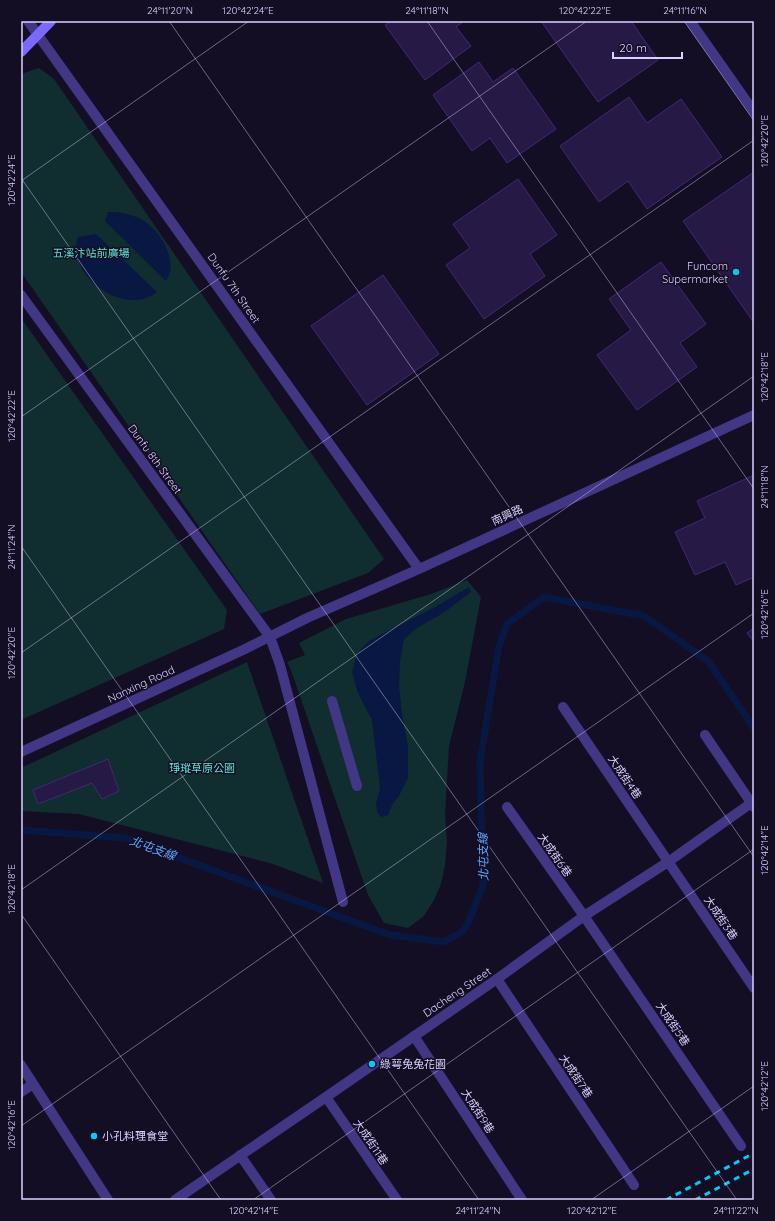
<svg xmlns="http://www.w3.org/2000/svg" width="775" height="1221" viewBox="0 0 775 1221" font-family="Quicksand,'Noto Sans TC',sans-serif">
  <rect width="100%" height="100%" fill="#140e25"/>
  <!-- green -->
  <path fill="#102d2f" d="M 39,68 L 54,79 L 384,559 L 368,573 L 260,614 L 21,272 L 21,76 L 24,73 Z
    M 21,318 L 227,610 L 224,629 L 21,720 Z
    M 467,580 L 481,597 L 465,682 L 449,746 L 445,815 L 447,842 L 445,865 L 441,884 L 434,900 L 424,916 L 408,928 L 384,923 L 368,895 L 291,670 L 287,662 L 305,655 L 299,643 L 346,619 L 431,594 Z
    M 247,662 L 323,883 L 273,864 L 79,814 L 21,811 L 21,768 Z"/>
  <!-- water -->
  <path fill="#081843" d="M 108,212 C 118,212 127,213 136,217 C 155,224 174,251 170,272 C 169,275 167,278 166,281 L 105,221 Z
    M 96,234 L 157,292 C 124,318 65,275 78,237 Z
    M 469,587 L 471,592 L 443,613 L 417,628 L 404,639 L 400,661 L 399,687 L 402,714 L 408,747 L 408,778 L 399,796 L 392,805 L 388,815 L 381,817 L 377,812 L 376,804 L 380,788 L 372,720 L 358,693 L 352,672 L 357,654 L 369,641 L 437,606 Z"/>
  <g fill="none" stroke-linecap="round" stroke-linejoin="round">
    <!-- stream -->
    <path stroke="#081843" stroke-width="7" d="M 21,830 L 125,838 L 390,935 L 444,942 L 463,931 L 468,923 L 483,886 L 480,763 L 499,646 L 507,624 L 544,597 L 644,616 L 708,661 L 754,728"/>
  </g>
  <!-- building -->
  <path fill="#271946" stroke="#402a73" d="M 391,21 L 464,21 L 456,27 L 471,46 L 425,80 L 385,25 Z
    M 541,21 L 631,21 L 658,60 L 598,102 Z
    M 479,62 L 493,82 L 513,68 L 556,129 L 507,163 L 490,138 L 472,151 L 433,95 Z
    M 629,97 L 647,123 L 681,99 L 722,157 L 647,209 L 628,181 L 599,202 L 560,146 Z
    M 754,172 L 754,323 L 683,221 Z
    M 518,179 L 557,235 L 530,254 L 545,276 L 484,319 L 446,265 L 470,248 L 453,224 Z
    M 661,262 L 706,324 L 680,343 L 697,367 L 637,410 L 597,355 L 631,330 L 609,299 Z
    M 383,275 L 439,354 L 367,405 L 311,326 Z
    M 754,475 L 754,577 L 736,585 L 725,562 L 695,575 L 675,532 L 705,518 L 697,501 Z
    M 754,628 L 754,642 L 747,633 Z
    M 108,759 L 119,791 L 102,799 L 92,783 L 38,804 L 33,790 Z"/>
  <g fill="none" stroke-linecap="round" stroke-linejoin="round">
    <!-- lane -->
    <path stroke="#423785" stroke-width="10" d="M 332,701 L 357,786
      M 563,707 L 754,988
      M 705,735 L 754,807
      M 507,807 L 584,916 L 741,1146
      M 497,979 L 634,1185
      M 414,1036 L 522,1200
      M 326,1097 L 397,1200
      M 240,1155 L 271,1200"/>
    <!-- street -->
    <path stroke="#423785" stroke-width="10" d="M 28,21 L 419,569
      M 690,21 L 754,112
      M 21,295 L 270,637 L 280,665 L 343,902
      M 21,752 L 243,650 L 307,618 L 419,569 L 754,415
      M 21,1065 L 108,1200
      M 21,1092 L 33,1084
      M 175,1200 L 326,1097 L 497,979 L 584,916 L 668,862 L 754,801"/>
    <!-- secondary -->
    <path stroke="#7b68ff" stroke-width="10" d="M 21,52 L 51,21"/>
    <!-- rail -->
    <path stroke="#00cbfc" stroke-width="3" stroke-dasharray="6 5" stroke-linecap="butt" d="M 666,1200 L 754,1153
      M 695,1200 L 754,1169"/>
  </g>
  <!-- ticks -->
  <path fill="none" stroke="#dbd1ff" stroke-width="1" stroke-opacity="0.45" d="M 169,21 L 754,857M 427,21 L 754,489M 684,21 L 754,121M 21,178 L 737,1200M 21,181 L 249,21M 21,417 L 587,21M 21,546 L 479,1200M 21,653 L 754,140M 21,890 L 754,376M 21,914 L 221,1200M 21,1126 L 754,613M 253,1200 L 754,849M 591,1200 L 754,1086"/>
  <!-- markers -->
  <g fill="#00cbfc" stroke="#140e25" stroke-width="1.5">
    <circle cx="736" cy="272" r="4"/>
    <circle cx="372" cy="1064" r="4"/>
    <circle cx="94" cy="1136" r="4"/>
  </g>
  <g text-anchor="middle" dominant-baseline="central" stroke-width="3" stroke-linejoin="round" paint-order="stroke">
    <!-- park labels -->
    <g font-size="11" fill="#59e3ce" stroke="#140e25">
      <text x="91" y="253">五溪汴站前廣場</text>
      <text x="202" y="768">琤瑽草原公園</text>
    </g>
    <!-- poi labels -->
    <g font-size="11" fill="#dbd1ff" stroke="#140e25" text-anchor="start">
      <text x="728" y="266" text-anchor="end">Funcom<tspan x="728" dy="13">Supermarket</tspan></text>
      <text x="380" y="1064">綠萼兔兔花園</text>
      <text x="102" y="1136">小孔料理食堂</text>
    </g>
    <!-- street labels -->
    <g font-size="11" fill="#dbd1ff" stroke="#140e25">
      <text transform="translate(234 288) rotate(55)">Dunfu 7th Street</text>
      <text transform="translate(155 459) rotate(54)">Dunfu 8th Street</text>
      <text transform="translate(507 515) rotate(-25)">南興路</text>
      <text transform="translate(141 684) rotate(-25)">Nanxing Road</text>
      <text transform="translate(625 777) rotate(56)">大成街4巷</text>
      <text transform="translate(555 855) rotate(55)">大成街6巷</text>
      <text transform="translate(721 918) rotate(56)">大成街3巷</text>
      <text transform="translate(457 992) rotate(-34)">Dacheng Street</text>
      <text transform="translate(673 1024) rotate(56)">大成街5巷</text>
      <text transform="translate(576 1076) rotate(56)">大成街7巷</text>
      <text transform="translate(478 1111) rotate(57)">大成街9巷</text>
      <text transform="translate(371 1142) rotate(56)">大成街11巷</text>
    </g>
    <!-- water labels -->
    <g font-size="12" font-style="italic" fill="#5fa6ff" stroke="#140e25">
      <text transform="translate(153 848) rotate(20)">北屯支線</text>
      <text transform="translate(483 857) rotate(-91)">北屯支線</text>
    </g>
  </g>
  <!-- border -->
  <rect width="775" height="1221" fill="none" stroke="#140e25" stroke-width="44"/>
  <!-- scale -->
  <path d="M613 52v6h69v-6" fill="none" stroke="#dbd1ff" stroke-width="2"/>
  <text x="619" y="52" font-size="12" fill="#dbd1ff" stroke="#140e25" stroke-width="3" paint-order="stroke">20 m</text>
  <rect x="22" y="22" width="731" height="1177" fill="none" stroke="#dbd1ff" stroke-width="1.5"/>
  <g font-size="10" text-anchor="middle" fill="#dbd1ff">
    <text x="170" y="14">24°11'20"N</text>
    <text x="248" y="14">120°42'24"E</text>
    <text x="427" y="14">24°11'18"N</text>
    <text x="585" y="14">120°42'22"E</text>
    <text x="685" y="14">24°11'16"N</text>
    <text transform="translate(764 141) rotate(-90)" y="4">120°42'20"E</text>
    <text transform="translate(11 180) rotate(-90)" y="4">120°42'24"E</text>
    <text transform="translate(764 377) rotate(-90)" y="4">120°42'18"E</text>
    <text transform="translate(11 416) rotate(-90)" y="4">120°42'22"E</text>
    <text transform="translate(764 487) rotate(-90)" y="4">24°11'18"N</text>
    <text transform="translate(11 547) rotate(-90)" y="4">24°11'24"N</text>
    <text transform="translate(764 614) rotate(-90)" y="4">120°42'16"E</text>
    <text transform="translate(11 653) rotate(-90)" y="4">120°42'20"E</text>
    <text transform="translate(764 850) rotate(-90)" y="4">120°42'14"E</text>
    <text transform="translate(11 889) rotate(-90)" y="4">120°42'18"E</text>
    <text transform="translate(764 1086) rotate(-90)" y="4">120°42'12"E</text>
    <text transform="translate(11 1125) rotate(-90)" y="4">120°42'16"E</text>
    <text x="254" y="1214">120°42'14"E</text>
    <text x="478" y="1214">24°11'24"N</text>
    <text x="592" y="1214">120°42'12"E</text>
    <text x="736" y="1214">24°11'22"N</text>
  </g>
</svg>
